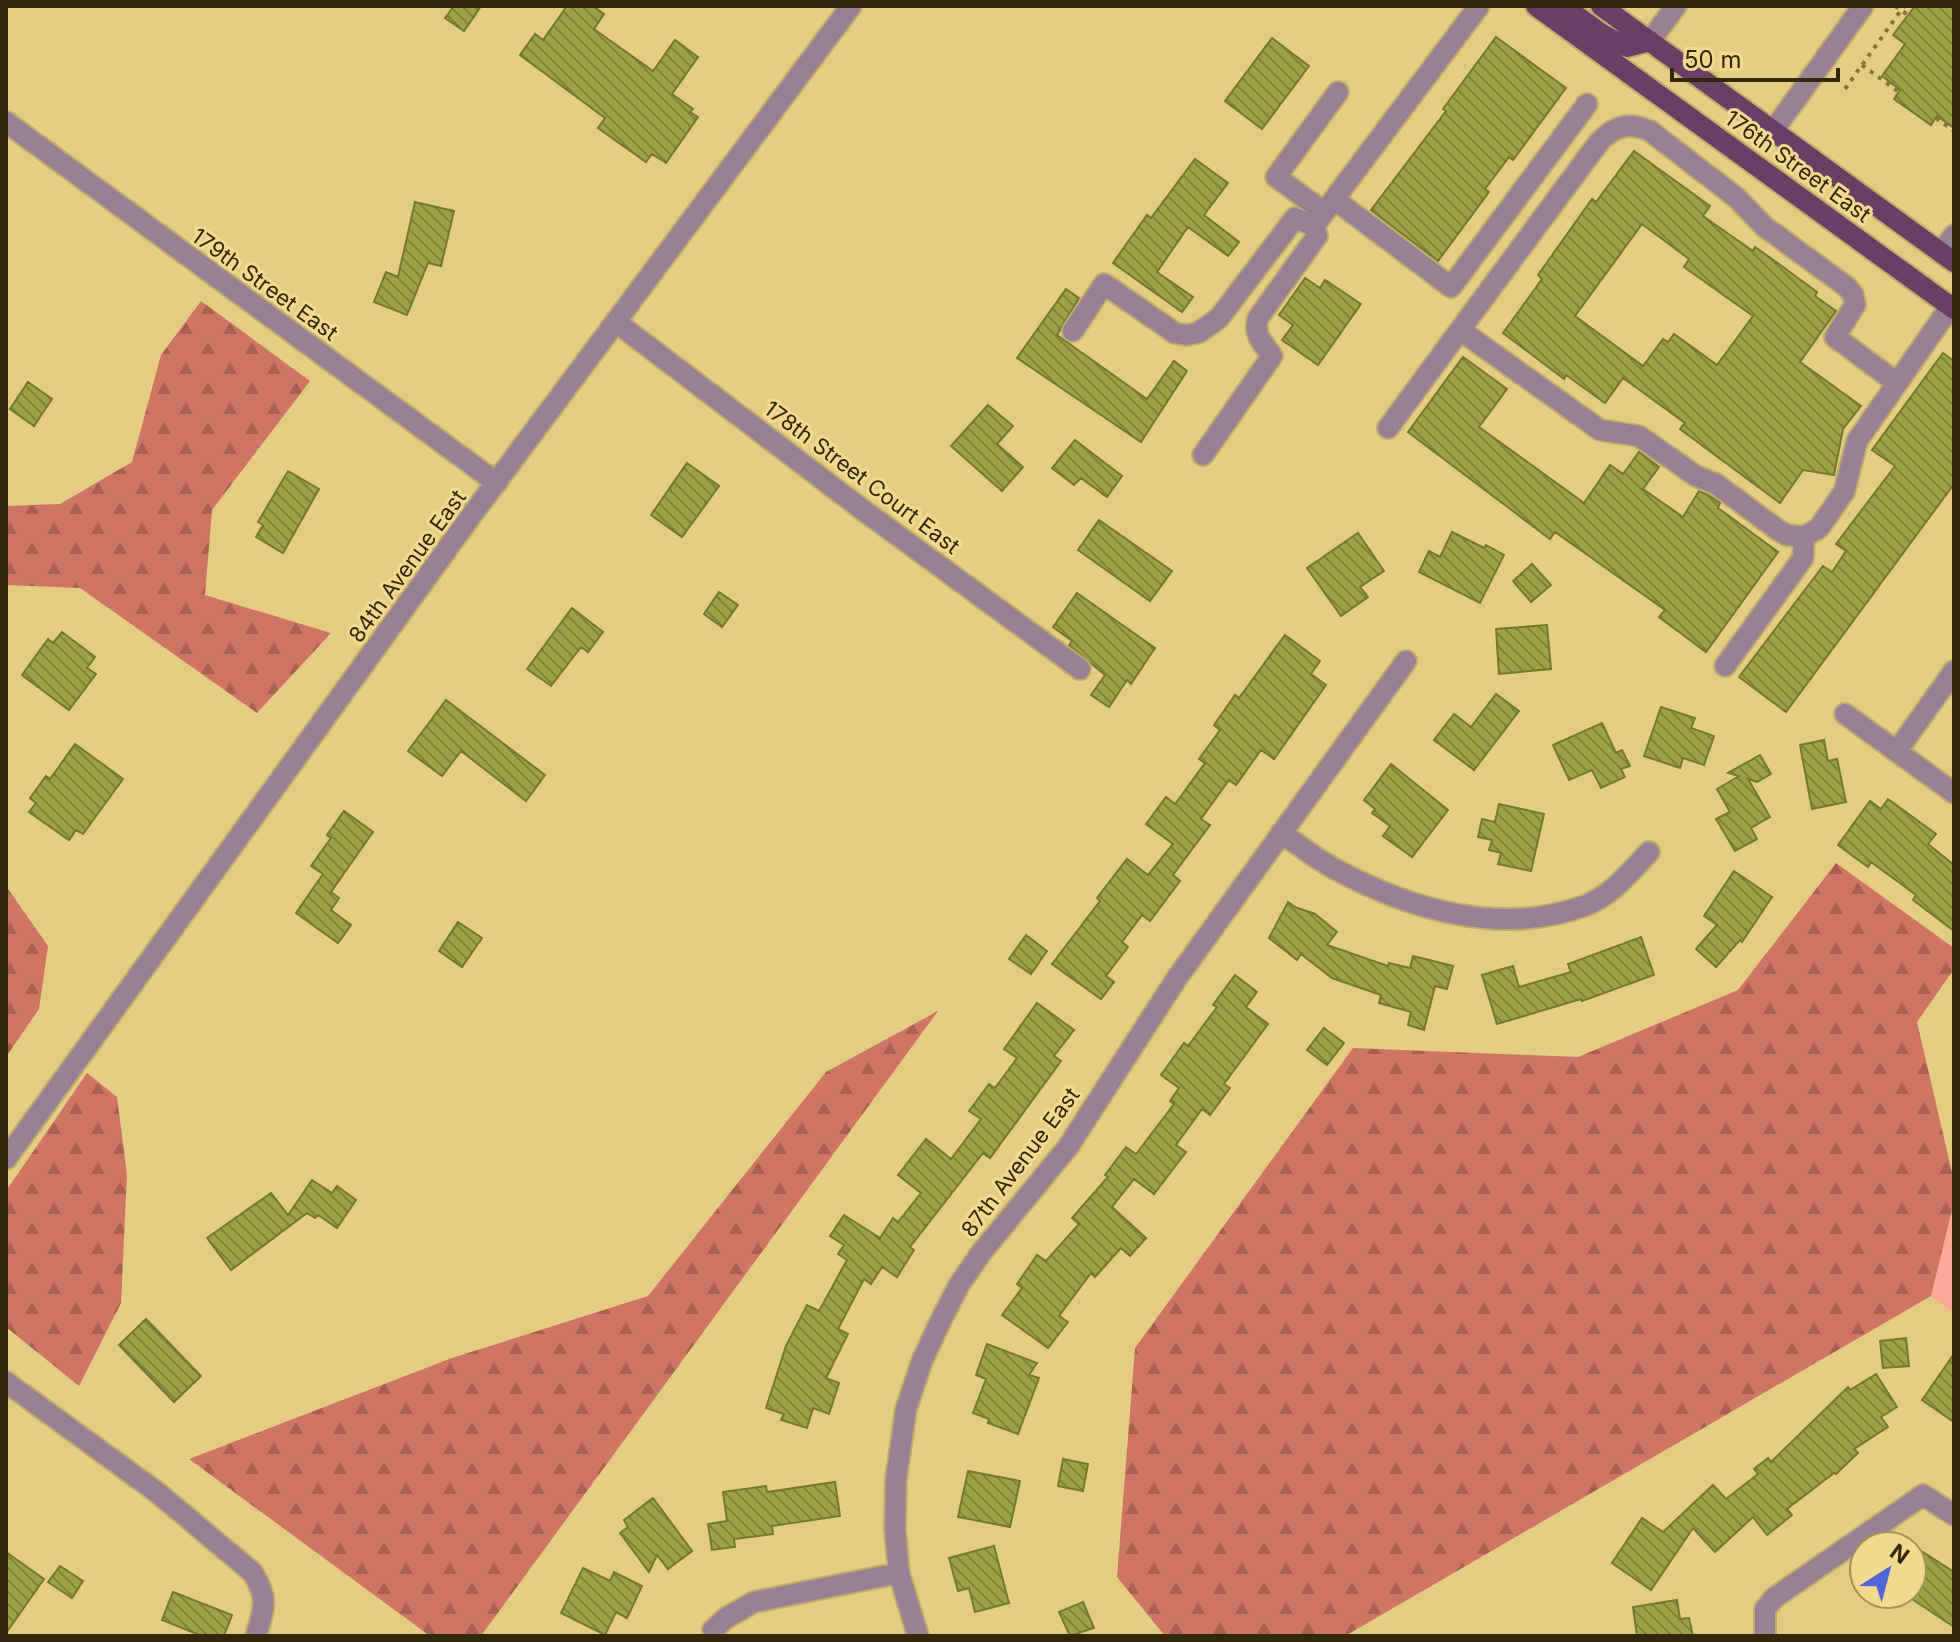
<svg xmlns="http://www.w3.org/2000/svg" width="1960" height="1642" viewBox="0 0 1960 1642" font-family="Inter,sans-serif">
  <defs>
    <pattern id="forest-firs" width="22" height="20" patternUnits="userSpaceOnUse" patternTransform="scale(2)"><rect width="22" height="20" fill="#cf7565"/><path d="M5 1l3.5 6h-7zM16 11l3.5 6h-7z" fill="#a96051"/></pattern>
    <pattern id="building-back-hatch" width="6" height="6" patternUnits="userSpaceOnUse" patternTransform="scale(2)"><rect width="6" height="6" fill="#9da246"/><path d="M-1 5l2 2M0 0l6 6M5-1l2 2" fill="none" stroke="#818439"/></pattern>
  </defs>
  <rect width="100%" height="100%" fill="#e5cc83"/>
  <!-- grass -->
  <path fill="#faa999" d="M 1954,1202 L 1954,1313 L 1931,1296 Z"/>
  <!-- forest -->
  <path fill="url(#forest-firs)" d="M 201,301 L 310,381 L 212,510 L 205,595 L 331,633 L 257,713 L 80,588 L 6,585 L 6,506 L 60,504 L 132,462 L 161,355 Z
    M 1836,863 L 1954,948 L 1954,969 L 1917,1022 L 1954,1181 L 1954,1202 L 1931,1296 L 1345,1636 L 1165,1636 L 1117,1577 L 1135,1348 L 1353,1048 L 1578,1057 L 1738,990 Z
    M 6,886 L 48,946 L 39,1009 L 6,1057 Z
    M 938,1011 L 481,1636 L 430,1636 L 189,1459 L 452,1358 L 648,1296 L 826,1072 Z
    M 87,1073 L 117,1097 L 127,1174 L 121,1303 L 79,1386 L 6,1327 L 6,1191 Z"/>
  <!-- building -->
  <path fill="url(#building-back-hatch)" stroke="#75782e" stroke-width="2" fill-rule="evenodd" d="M 454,6 L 481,6 L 464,31 L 445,18 Z
    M 567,6 L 593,6 L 604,14 L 594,29 L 653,71 L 675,40 L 698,57 L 672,94 L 693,109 L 690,112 L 698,117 L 666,163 L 652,154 L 646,162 L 598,128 L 605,118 L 520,55 L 535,34 L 543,40 Z
    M 1915,6 L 1954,6 L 1954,128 L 1937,116 L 1931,125 L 1894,99 L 1900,90 L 1882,76 L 1905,44 L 1893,35 Z
    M 1496,37 L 1566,88 L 1513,160 L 1509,157 L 1485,189 L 1489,192 L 1438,261 L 1371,210 L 1446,111 L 1443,109 Z
    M 1272,38 L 1309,66 L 1262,129 L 1225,101 Z
    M 1634,151 L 1710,206 L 1703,216 L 1753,251 L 1755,247 L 1779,264 L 1817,292 L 1815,296 L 1836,311 L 1800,362 L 1861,406 L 1843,429 L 1834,475 L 1803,470 L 1780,503 L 1680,429 L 1685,423 L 1623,378 L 1605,403 L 1566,375 L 1564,379 L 1503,333 L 1542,279 L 1538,275 L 1592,199 L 1596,202 ZM 1642,224 L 1689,259 L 1684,267 L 1753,316 L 1717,365 L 1674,334 L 1668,342 L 1663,339 L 1643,366 L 1575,316 Z
    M 1195,159 L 1228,183 L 1204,215 L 1239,242 L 1228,256 L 1188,227 L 1157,272 L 1193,297 L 1182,312 L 1113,263 L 1147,215 L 1151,218 Z
    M 415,202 L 454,211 L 441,266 L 428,263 L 407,315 L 374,302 L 386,272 L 398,277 Z
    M 1305,278 L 1320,288 L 1325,280 L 1361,304 L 1318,365 L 1282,340 L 1293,325 L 1279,315 Z
    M 1066,289 L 1079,298 L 1057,335 L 1147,399 L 1174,361 L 1187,371 L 1141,442 L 1017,358 Z
    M 1943,353 L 1954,361 L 1954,484 L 1786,712 L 1739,677 L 1823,566 L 1832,572 L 1846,551 L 1836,544 L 1895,466 L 1872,450 Z
    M 1463,357 L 1507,389 L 1479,427 L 1584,503 L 1610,465 L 1623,474 L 1639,452 L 1659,467 L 1643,489 L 1683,517 L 1699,491 L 1708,495 L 1720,503 L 1718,508 L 1778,552 L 1706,652 L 1659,617 L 1665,610 L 1555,532 L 1550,539 L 1408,432 Z
    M 28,382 L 52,399 L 34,426 L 10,409 Z
    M 988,405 L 1013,426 L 997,444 L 1023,467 L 1002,491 L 951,446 Z
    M 1075,440 L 1122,476 L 1107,497 L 1081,478 L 1074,485 L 1052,468 Z
    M 687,463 L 719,486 L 682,537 L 651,515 Z
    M 288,471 L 319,489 L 283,553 L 256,537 L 263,525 L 258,522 Z
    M 1099,520 L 1172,571 L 1150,601 L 1078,550 Z
    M 1452,532 L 1484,548 L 1486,545 L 1504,555 L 1480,603 L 1419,572 L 1429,551 L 1440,557 Z
    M 1358,533 L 1384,571 L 1360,587 L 1368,597 L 1341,616 L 1307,568 Z
    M 1532,564 L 1551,585 L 1531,602 L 1513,581 Z
    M 719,592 L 738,605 L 722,627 L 704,614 Z
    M 1077,593 L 1155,648 L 1131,684 L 1127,680 L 1109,707 L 1091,695 L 1105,675 L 1069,645 L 1072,641 L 1053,627 Z
    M 572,608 L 603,632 L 588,652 L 581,647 L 551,686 L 527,669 Z
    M 1547,625 L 1551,669 L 1499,674 L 1496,629 Z
    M 62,632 L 95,657 L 87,668 L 96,674 L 69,710 L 22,675 L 48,639 L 53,643 Z
    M 1285,635 L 1320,661 L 1311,674 L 1326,685 L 1274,759 L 1261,750 L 1236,785 L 1229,780 L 1201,819 L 1210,825 L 1173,875 L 1180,881 L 1150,921 L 1142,915 L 1122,942 L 1128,947 L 1106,976 L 1114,982 L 1101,999 L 1052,964 L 1100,901 L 1097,898 L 1127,859 L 1148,875 L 1173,844 L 1146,824 L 1166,797 L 1175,804 L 1205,763 L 1199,759 L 1220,730 L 1214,725 L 1235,695 L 1239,698 Z
    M 1496,694 L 1519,711 L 1474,770 L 1434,740 L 1454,714 L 1471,727 Z
    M 446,700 L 545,775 L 526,801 L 461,751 L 442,776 L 408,751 Z
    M 1661,707 L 1695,718 L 1691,728 L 1714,736 L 1704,765 L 1683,758 L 1680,768 L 1644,756 Z
    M 1602,723 L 1616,753 L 1622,750 L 1630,766 L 1621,769 L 1625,777 L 1601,788 L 1592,770 L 1569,780 L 1553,745 Z
    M 1824,740 L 1828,761 L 1837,759 L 1846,802 L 1812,809 L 1800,745 Z
    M 75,744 L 123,779 L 83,834 L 76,830 L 69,840 L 29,812 L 36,803 L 30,798 L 46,776 L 50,779 Z
    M 1760,755 L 1771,774 L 1757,782 L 1748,779 L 1770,817 L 1751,828 L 1757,839 L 1735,851 L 1716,819 L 1730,812 L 1717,789 L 1739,776 L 1728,773 Z
    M 1391,764 L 1448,810 L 1412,857 L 1383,836 L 1390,826 L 1372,813 L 1375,809 L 1364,800 Z
    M 1888,799 L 1936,834 L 1928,844 L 1954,865 L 1954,931 L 1913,900 L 1916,895 L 1871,862 L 1868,867 L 1838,845 L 1870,801 L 1881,809 Z
    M 1499,804 L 1544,814 L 1531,871 L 1498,864 L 1501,853 L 1489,850 L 1492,840 L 1478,837 L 1482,819 L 1495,822 Z
    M 344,811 L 373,832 L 331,892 L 339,898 L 331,910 L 351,925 L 338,943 L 296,913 L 323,874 L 311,866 L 331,838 L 327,835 Z
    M 1734,871 L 1772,897 L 1742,942 L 1740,940 L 1716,967 L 1696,949 L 1717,925 L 1704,916 Z
    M 1288,902 L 1295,907 L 1315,914 L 1337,932 L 1327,945 L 1388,966 L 1389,963 L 1410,968 L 1413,956 L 1453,966 L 1447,989 L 1435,986 L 1424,1030 L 1408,1025 L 1411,1012 L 1379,1003 L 1381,995 L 1332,978 L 1301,954 L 1297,960 L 1269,938 Z
    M 458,922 L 482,938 L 462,967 L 439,951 Z
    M 1026,935 L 1047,951 L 1031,974 L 1009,959 Z
    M 1641,937 L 1654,975 L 1582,1001 L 1581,999 L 1497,1024 L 1482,975 L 1513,966 L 1519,987 L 1571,972 L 1568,964 Z
    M 1235,975 L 1257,992 L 1246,1007 L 1268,1024 L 1224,1084 L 1230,1088 L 1210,1115 L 1202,1109 L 1176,1145 L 1186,1152 L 1154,1194 L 1134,1179 L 1112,1207 L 1146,1238 L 1130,1256 L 1121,1248 L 1095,1277 L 1091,1273 L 1059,1316 L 1068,1322 L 1048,1348 L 1002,1315 L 1022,1288 L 1017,1284 L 1037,1255 L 1046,1261 L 1079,1224 L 1072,1218 L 1108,1177 L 1105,1175 L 1126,1147 L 1136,1154 L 1174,1104 L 1170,1101 L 1179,1088 L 1161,1075 L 1184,1043 L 1188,1046 L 1217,1007 L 1213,1005 Z
    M 1037,1003 L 1074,1030 L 1054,1056 L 1061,1061 L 990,1158 L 983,1153 L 910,1247 L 914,1250 L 897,1277 L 882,1267 L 871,1284 L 864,1279 L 838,1329 L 848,1334 L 826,1378 L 839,1383 L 829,1414 L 813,1408 L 807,1428 L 781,1420 L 784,1414 L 766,1408 L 786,1346 L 807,1305 L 819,1311 L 847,1260 L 838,1254 L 844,1245 L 830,1236 L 844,1215 L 880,1238 L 893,1218 L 898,1222 L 921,1193 L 898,1175 L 926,1139 L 951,1159 L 981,1119 L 969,1111 L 989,1084 L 995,1088 L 1017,1058 L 1004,1049 Z
    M 1324,1028 L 1344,1043 L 1327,1065 L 1307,1050 Z
    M 312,1180 L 332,1193 L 337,1186 L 356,1200 L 337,1228 L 318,1215 L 315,1218 L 307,1213 L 231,1270 L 207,1238 L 271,1193 L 288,1215 Z
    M 146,1319 L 201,1376 L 174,1402 L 119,1345 Z
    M 1906,1338 L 1909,1366 L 1883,1368 L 1880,1341 Z
    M 987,1344 L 1037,1363 L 1029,1375 L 1039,1378 L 1018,1434 L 988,1423 L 989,1419 L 973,1413 L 986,1379 L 976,1375 Z
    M 1954,1354 L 1954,1422 L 1922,1400 Z
    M 1876,1374 L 1897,1407 L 1881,1417 L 1888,1427 L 1854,1449 L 1858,1453 L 1836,1474 L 1834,1473 L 1787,1509 L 1792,1515 L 1767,1535 L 1753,1517 L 1715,1552 L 1693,1528 L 1651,1590 L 1612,1563 L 1642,1518 L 1663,1532 L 1713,1485 L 1726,1499 L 1758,1474 L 1754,1469 L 1768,1458 L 1771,1462 L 1848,1387 L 1850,1390 Z
    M 1063,1459 L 1088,1464 L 1083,1491 L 1058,1486 Z
    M 968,1471 L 1020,1481 L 1010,1527 L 958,1517 Z
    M 835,1482 L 840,1516 L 772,1526 L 773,1534 L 734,1539 L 735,1547 L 712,1550 L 708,1524 L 727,1521 L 723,1492 L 766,1486 L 767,1492 Z
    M 653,1498 L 692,1551 L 668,1569 L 657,1555 L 649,1572 L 620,1533 L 628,1527 L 624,1520 Z
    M 994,1546 L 1009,1603 L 975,1612 L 969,1588 L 958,1591 L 949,1558 Z
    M 6,1552 L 44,1579 L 6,1633 Z
    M 1923,1552 L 1954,1572 L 1954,1627 L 1912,1599 L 1912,1569 Z
    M 60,1566 L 83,1581 L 72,1598 L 48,1582 Z
    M 583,1568 L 610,1581 L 614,1572 L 642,1586 L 627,1618 L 616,1612 L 605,1635 L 561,1613 Z
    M 173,1592 L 232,1615 L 224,1636 L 202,1636 L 162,1620 Z
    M 1677,1600 L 1680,1619 L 1689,1618 L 1693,1636 L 1637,1636 L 1633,1607 Z
    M 1083,1602 L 1094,1628 L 1070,1636 L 1059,1612 Z"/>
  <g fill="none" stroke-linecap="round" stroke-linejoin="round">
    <!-- minor casing -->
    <g stroke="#c1ab6b" stroke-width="24">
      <path id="minor" d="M 1650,41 L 1676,6
        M 6,122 L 497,483
        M 1773,131 L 1863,6
        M 1334,199 L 1451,287 L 1587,104
        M 1324,212 L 1276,177 L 1338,92
        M 1314,226 L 1479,6
        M 1941,253 L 1954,235
        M 616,322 L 859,507 L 1080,669
        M 1073,331 L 1104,284 L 1175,333 L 1186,335 L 1198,333 L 1219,318 L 1295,218 L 1314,226
        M 1897,383 L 1835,337 L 1855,305 L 1853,295 L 1847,287 L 1765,227 L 1737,198 L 1650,131 C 1629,122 1615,125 1599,142 L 1460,330 L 1600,430 L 1639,436 L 1696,476 L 1716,484 L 1778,530 L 1787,535 L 1804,537 L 1819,528 L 1844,492 L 1857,441 L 1950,307
        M 1388,428 L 1460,330
        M 1203,455 L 1272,356 C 1263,343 1253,335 1258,318 L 1317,236 L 1314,226
        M 1725,666 L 1803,558 L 1804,537
        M 1845,714 L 1954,793
        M 1897,751 L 1954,671
        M 1281,833 C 1299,845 1317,860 1337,870 C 1411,910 1501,936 1584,906 C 1610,897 1630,872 1649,852
        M 6,1159 L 471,516 L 851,6
        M 6,1382 L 158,1493 L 252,1572 C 269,1598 264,1608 256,1636
        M 713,1630 L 726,1618 L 754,1602 L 899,1573
        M 918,1636 L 899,1573 L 895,1530 L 896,1479 L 906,1409 L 922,1361 L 941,1320 L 959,1285 L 981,1253 L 1068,1147 L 1177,978 L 1406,661
        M 1765,1636 L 1765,1609 L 1774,1598 L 1923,1495 L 1954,1515"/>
    </g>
    <!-- major casing -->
    <g stroke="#c1ab6b" stroke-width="24">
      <path id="major" d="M 1536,6 L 1954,309
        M 1563,6 L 1602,34 L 1627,47 L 1650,41
        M 1601,6 L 1954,262"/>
    </g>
    <!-- path -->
    <path stroke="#857442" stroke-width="4" stroke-dasharray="4 6" stroke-linecap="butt" d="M 1895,6 L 1908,15
      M 1862,65 L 1899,92
      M 1845,89 L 1904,6
      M 1936,118 L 1954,131"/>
    <!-- minor -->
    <use href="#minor" stroke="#998095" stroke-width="20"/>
    <!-- major -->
    <use href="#major" stroke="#6b3f65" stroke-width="20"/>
  </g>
  <g text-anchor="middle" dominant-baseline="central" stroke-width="6" stroke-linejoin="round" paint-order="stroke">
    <!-- street labels -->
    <g font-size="22" fill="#322809" stroke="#f2d98f">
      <text transform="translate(1798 166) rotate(36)">176th Street East</text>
      <text transform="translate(265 284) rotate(36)">179th Street East</text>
      <text transform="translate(862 477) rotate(37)">178th Street Court East</text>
      <text transform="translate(407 566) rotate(-54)">84th Avenue East</text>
      <text transform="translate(1020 1162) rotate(-53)">87th Avenue East</text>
    </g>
  </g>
  <!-- border -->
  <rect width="1960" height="1642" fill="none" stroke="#322809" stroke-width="16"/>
  <!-- north arrow -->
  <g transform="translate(1888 1570) rotate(36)"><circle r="38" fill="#f2d98f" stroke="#a59259" stroke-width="2"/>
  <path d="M0-6L14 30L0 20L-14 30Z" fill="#5165db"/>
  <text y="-12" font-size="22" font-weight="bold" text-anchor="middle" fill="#322809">N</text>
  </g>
  <!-- scale -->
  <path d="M1672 68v12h166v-12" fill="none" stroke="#322809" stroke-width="4"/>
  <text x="1684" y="68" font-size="24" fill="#322809" stroke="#f2d98f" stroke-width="6" paint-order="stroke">50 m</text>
</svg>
